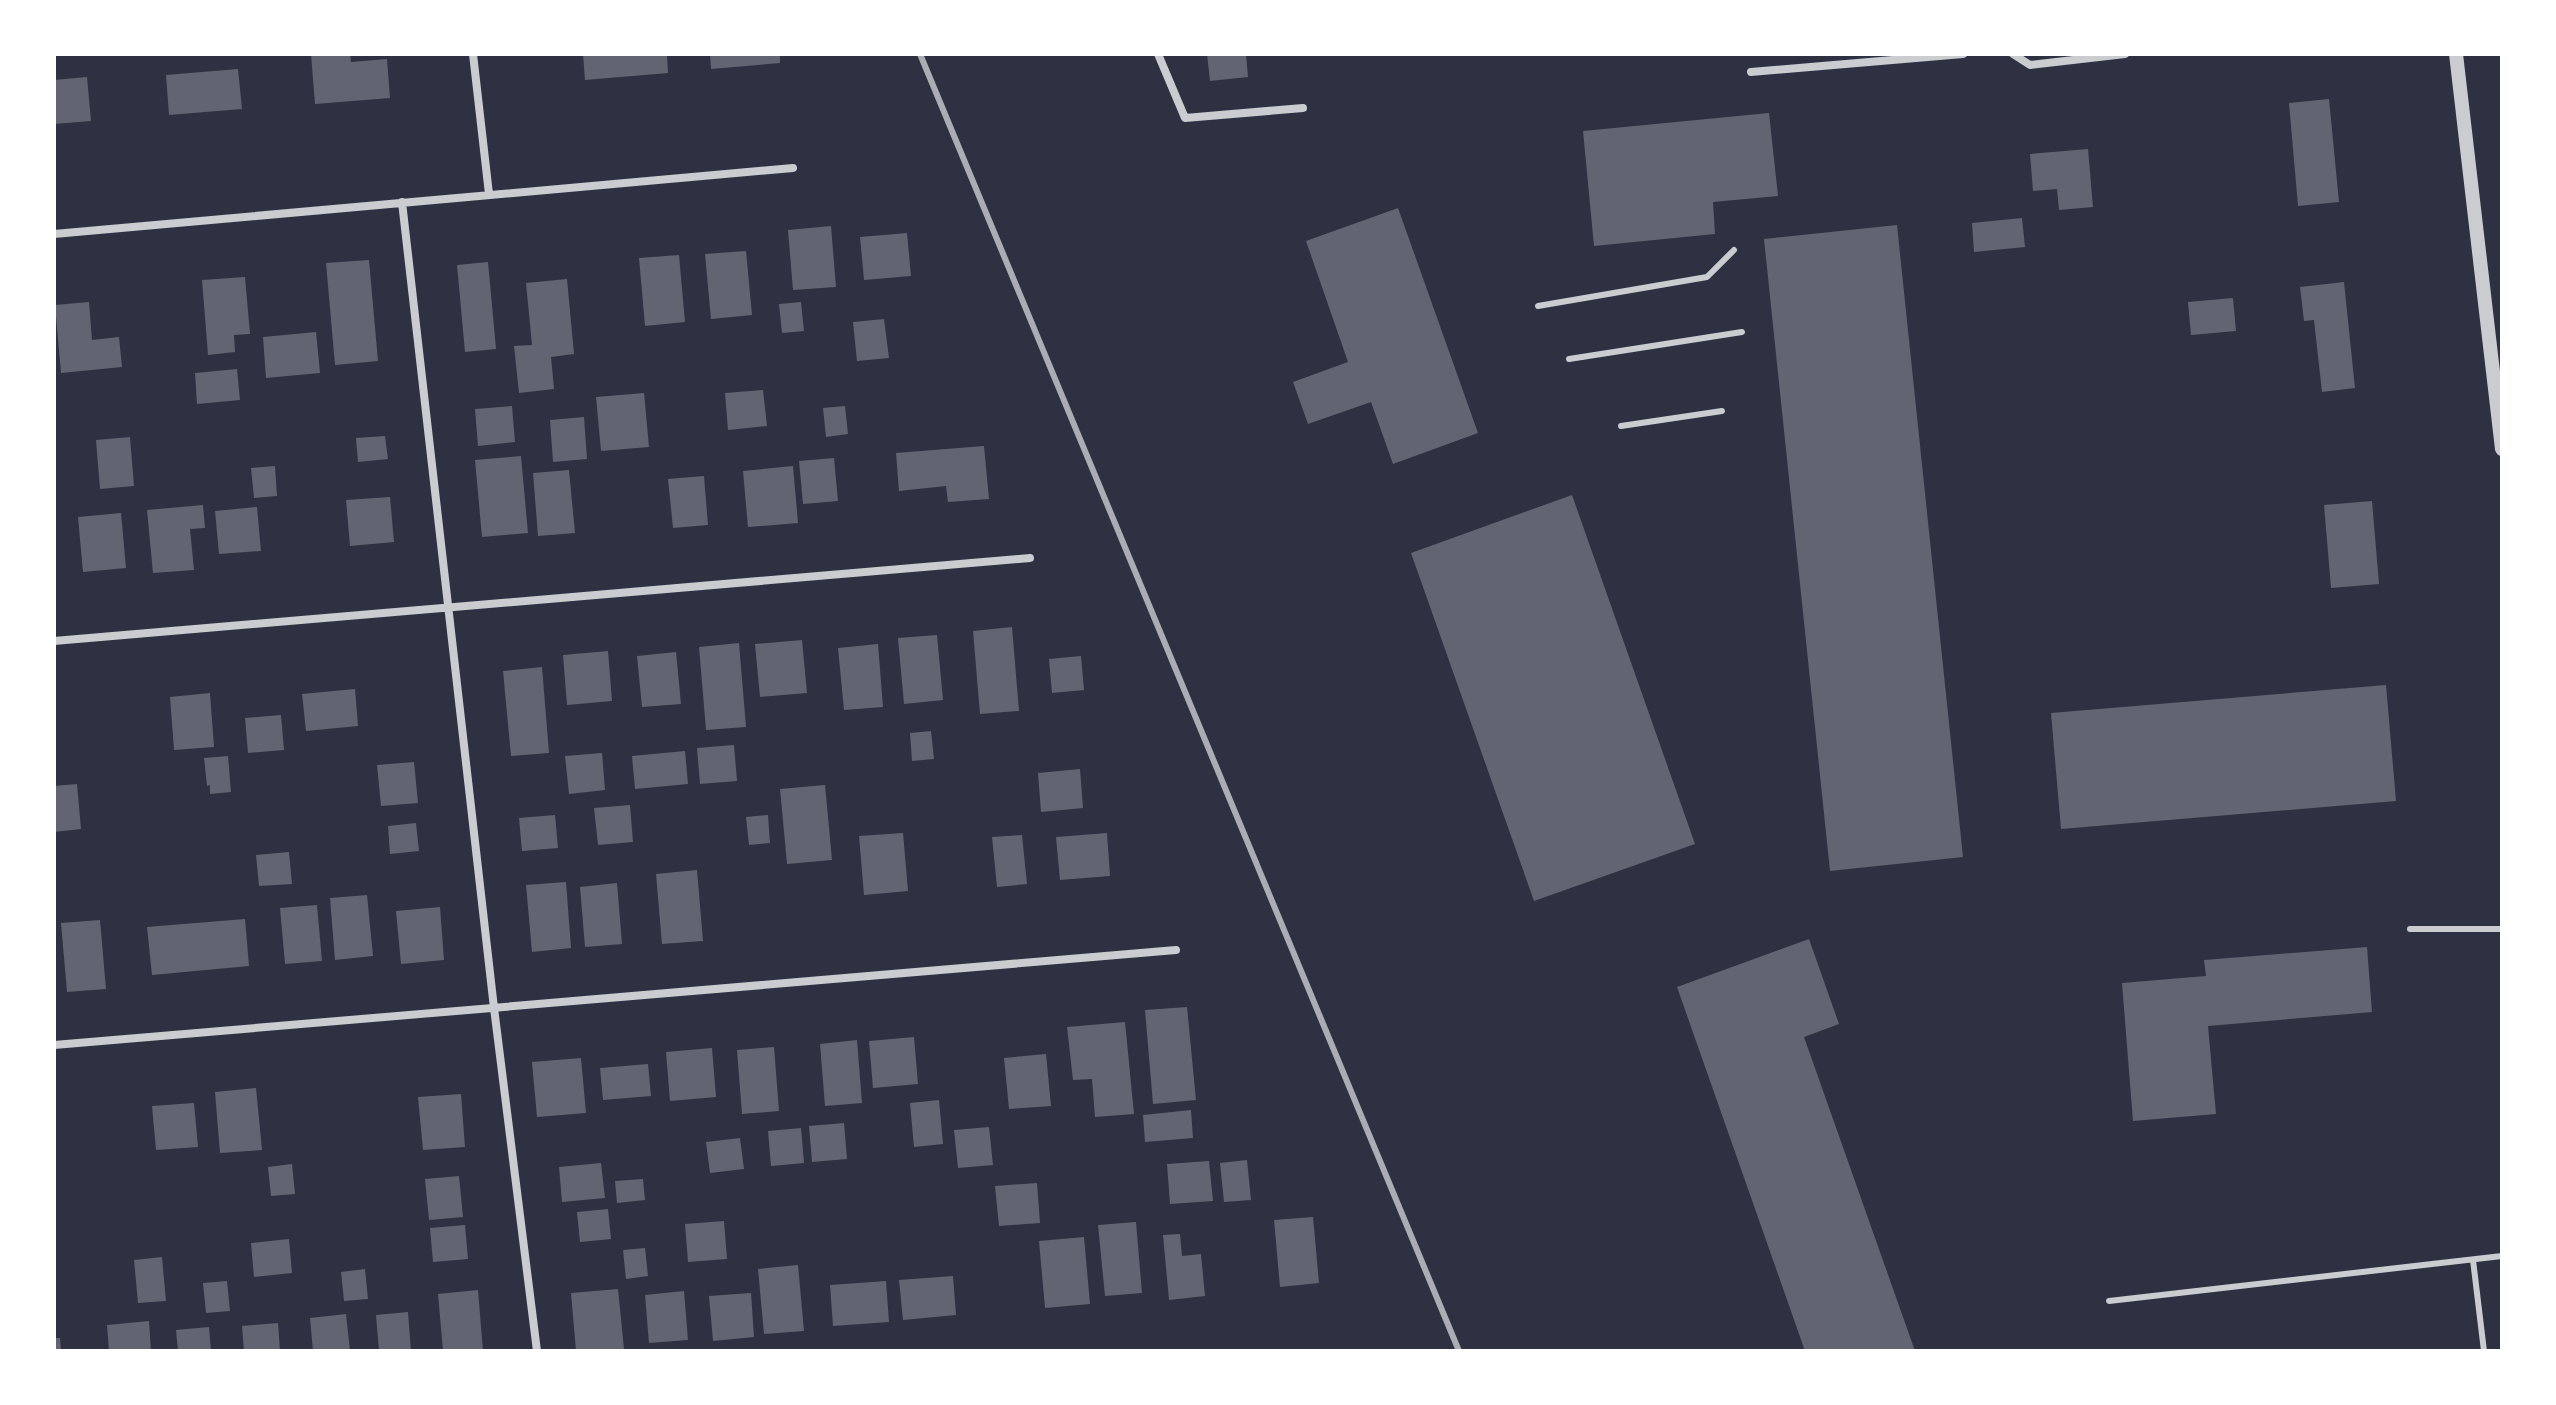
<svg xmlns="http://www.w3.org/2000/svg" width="2556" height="1405" viewBox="0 0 2556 1405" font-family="'Golos Text',sans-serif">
  <rect width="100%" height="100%" fill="#2d3142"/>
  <!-- building -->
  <path fill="#626471" d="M 311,54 L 350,54 L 351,62 L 387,59 L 390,98 L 315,104 Z
    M 583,54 L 667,54 L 668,73 L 585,80 Z
    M 710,54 L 780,54 L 780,63 L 711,69 Z
    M 1207,54 L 1246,54 L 1248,77 L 1210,81 Z
    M 238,69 L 242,109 L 169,115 L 166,75 Z
    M 87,77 L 91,121 L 54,124 L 54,80 Z
    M 2329,99 L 2339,202 L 2298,206 L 2289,103 Z
    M 1769,113 L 1778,196 L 1713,202 L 1715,234 L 1594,246 L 1583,131 Z
    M 2088,149 L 2093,207 L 2059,210 L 2057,189 L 2033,191 L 2030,154 Z
    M 1398,208 L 1478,433 L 1393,464 L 1371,402 L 1308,424 L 1293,382 L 1348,362 L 1306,241 Z
    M 2022,218 L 2025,247 L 1974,252 L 1972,223 Z
    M 1897,225 L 1963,857 L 1830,871 L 1764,239 Z
    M 831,226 L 836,287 L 793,290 L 788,230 Z
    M 907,233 L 911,276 L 864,280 L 860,237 Z
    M 746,251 L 752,315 L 711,319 L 705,254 Z
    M 679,255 L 685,322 L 645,326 L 639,258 Z
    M 369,260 L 378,361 L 335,365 L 326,263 Z
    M 488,262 L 496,349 L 465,352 L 457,265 Z
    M 245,277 L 250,334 L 234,335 L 235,352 L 208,355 L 202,280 Z
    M 567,279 L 574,354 L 551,357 L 554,389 L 519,393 L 514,346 L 532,345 L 526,283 Z
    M 2344,282 L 2355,388 L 2322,392 L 2314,320 L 2304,321 L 2300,287 Z
    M 2233,298 L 2236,331 L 2191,335 L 2188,302 Z
    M 89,302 L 92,340 L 119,337 L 122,367 L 61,373 L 55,305 Z
    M 801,302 L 804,331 L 782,333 L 779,304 Z
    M 884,319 L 889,358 L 857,361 L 853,322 Z
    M 316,332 L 320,373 L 266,378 L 263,337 Z
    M 237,369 L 240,400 L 197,404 L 195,373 Z
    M 763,390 L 767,426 L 728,430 L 725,393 Z
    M 644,393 L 649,447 L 601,451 L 596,397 Z
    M 512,406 L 515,442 L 478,446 L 475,409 Z
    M 845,406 L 848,434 L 826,437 L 823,408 Z
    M 584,417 L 587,459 L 553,462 L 550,420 Z
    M 385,436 L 388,459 L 358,462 L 356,438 Z
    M 130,437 L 134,486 L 100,489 L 96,440 Z
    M 984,446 L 989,499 L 948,502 L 946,486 L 899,491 L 896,453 Z
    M 521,456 L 528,533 L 482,537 L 475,460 Z
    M 834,458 L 838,501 L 803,504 L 799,461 Z
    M 275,466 L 277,496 L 254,498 L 251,468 Z
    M 793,466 L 798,523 L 748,527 L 743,471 Z
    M 569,470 L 575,533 L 538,536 L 533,473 Z
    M 704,476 L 708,525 L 673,528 L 668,479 Z
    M 1572,495 L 1695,844 L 1534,901 L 1411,553 Z
    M 390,497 L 394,542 L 350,546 L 346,500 Z
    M 2372,501 L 2379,584 L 2331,588 L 2324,505 Z
    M 203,505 L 205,528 L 190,529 L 194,570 L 153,573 L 147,510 Z
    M 257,507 L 261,551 L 219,554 L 215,511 Z
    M 121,513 L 126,568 L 83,572 L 78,517 Z
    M 1012,627 L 1019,711 L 980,714 L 973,631 Z
    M 937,635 L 943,700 L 904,704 L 898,638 Z
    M 802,640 L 807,693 L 760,697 L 755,644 Z
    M 739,643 L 746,727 L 706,730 L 699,647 Z
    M 878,644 L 883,707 L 844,710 L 838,648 Z
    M 608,651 L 612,701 L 567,705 L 563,655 Z
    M 676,652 L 681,704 L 642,707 L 637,656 Z
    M 1081,656 L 1084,690 L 1052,693 L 1049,659 Z
    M 542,667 L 549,753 L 511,756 L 503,671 Z
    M 2386,685 L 2396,801 L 2061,829 L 2051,713 Z
    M 355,689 L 358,726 L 306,731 L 302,694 Z
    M 210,693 L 214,747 L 174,750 L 170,697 Z
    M 281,715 L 284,750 L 248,753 L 245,718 Z
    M 931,731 L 934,759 L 912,761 L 910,733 Z
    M 734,745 L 737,781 L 700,784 L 697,748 Z
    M 685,751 L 688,784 L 635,789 L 632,756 Z
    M 602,753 L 605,790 L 569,794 L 565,756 Z
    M 228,756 L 231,792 L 210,794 L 210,785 L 207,786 L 204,758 Z
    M 414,762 L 418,803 L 381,806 L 377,765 Z
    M 1080,769 L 1083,808 L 1041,812 L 1038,773 Z
    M 77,784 L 81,829 L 54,832 L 54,786 Z
    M 825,785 L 832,860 L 787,864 L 780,789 Z
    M 630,805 L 633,842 L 598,845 L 594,808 Z
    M 555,815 L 558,848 L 522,851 L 519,818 Z
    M 768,815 L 770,843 L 749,845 L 746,817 Z
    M 416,823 L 419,851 L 390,854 L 388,826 Z
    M 903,833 L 908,891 L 864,895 L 859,836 Z
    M 1107,833 L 1110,876 L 1060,880 L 1056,837 Z
    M 1022,835 L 1027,884 L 997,887 L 992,837 Z
    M 289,852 L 292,884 L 259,886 L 256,855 Z
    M 697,870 L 703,941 L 662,944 L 656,874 Z
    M 566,882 L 571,948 L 532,952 L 526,885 Z
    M 617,883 L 622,944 L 585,947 L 580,887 Z
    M 367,895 L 373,956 L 335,960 L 330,898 Z
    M 317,905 L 322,961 L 285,964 L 280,908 Z
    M 440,907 L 444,960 L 401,964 L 396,911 Z
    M 245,919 L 249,966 L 152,975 L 147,927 Z
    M 100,920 L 106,989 L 67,992 L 61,923 Z
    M 1809,939 L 1839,1024 L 1804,1037 L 1915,1351 L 1805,1351 L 1677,987 Z
    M 2367,947 L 2372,1012 L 2208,1026 L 2216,1114 L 2133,1121 L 2122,983 L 2206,976 L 2204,960 Z
    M 1187,1007 L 1196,1100 L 1153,1104 L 1145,1010 Z
    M 1125,1022 L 1134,1114 L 1095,1117 L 1092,1079 L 1073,1080 L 1067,1027 Z
    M 914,1037 L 918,1084 L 873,1088 L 869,1041 Z
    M 857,1040 L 862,1103 L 825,1106 L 820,1044 Z
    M 774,1047 L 779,1111 L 742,1114 L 737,1050 Z
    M 712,1048 L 716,1097 L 670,1101 L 666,1052 Z
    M 1046,1054 L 1051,1106 L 1009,1109 L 1004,1058 Z
    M 581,1058 L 586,1113 L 537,1117 L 532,1062 Z
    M 648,1064 L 651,1096 L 603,1100 L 600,1068 Z
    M 256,1088 L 262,1150 L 220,1153 L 215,1092 Z
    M 461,1094 L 465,1147 L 423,1150 L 418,1097 Z
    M 939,1100 L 943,1144 L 914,1147 L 910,1103 Z
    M 194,1103 L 198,1147 L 156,1150 L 152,1106 Z
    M 1191,1110 L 1193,1138 L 1145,1142 L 1143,1115 Z
    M 844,1123 L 847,1159 L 812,1162 L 809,1126 Z
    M 989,1127 L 993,1165 L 958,1168 L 954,1130 Z
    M 801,1128 L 804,1163 L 771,1166 L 768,1131 Z
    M 740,1138 L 744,1169 L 710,1173 L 706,1142 Z
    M 1247,1160 L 1251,1200 L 1224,1202 L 1220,1163 Z
    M 1209,1161 L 1213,1201 L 1170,1204 L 1167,1164 Z
    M 601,1163 L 605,1198 L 562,1202 L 559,1167 Z
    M 292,1164 L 295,1194 L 271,1196 L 268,1167 Z
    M 459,1176 L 463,1217 L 429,1220 L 425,1179 Z
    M 643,1179 L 645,1200 L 617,1203 L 615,1181 Z
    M 1037,1183 L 1040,1223 L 999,1226 L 995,1186 Z
    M 608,1209 L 611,1239 L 580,1242 L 577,1212 Z
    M 1313,1217 L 1319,1283 L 1280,1287 L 1274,1220 Z
    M 724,1221 L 727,1259 L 688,1262 L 685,1224 Z
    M 1136,1222 L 1142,1293 L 1105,1296 L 1098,1225 Z
    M 465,1225 L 468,1259 L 433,1262 L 430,1228 Z
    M 1180,1234 L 1182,1256 L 1201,1254 L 1205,1296 L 1169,1300 L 1163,1235 Z
    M 1084,1237 L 1090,1304 L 1045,1308 L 1039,1241 Z
    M 289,1239 L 292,1273 L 254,1277 L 251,1243 Z
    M 645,1248 L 648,1276 L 626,1279 L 623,1250 Z
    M 162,1257 L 166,1301 L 138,1303 L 134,1260 Z
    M 798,1265 L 804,1331 L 764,1334 L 758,1269 Z
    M 365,1269 L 368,1299 L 344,1301 L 341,1272 Z
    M 953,1276 L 956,1315 L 903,1320 L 899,1280 Z
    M 227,1281 L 230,1311 L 206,1313 L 203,1283 Z
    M 886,1281 L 889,1322 L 833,1326 L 830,1285 Z
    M 618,1289 L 624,1349 L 576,1351 L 571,1293 Z
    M 478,1290 L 483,1351 L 443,1351 L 438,1294 Z
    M 684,1291 L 688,1340 L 649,1343 L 645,1295 Z
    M 751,1293 L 754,1337 L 713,1341 L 709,1296 Z
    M 408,1312 L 411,1351 L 379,1351 L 376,1315 Z
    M 346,1314 L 350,1351 L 313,1351 L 310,1318 Z
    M 149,1321 L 151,1351 L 109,1351 L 107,1325 Z
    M 278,1323 L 280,1351 L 244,1351 L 242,1326 Z
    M 209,1327 L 211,1351 L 178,1351 L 176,1330 Z
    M 54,1338 L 60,1338 L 61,1351 L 54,1351 Z"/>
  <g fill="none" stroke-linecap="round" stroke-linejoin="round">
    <!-- service -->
    <path stroke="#caccd0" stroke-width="6" d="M 1538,306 L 1707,277 L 1734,250
      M 1569,359 L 1742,332
      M 1621,426 L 1722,411
      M 2410,929 L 2502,929
      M 2473,1260 L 2484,1351
      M 2109,1301 L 2502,1256"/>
    <!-- minor -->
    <path stroke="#caccd0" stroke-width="8" d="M 473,54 L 489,194
      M 1158,54 L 1185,118 L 1303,108
      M 2013,54 L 2030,65 L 2125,54
      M 1751,72 L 1963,54
      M 402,202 L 494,1008 L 537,1351
      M 54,234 L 793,168
      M 54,641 L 1030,558
      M 54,1045 L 1176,950"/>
    <!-- tertiary -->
    <path stroke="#caccd0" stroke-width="14" d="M 2456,54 L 2502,449"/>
    <!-- rail -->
    <path stroke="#abadb3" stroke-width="6" d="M 920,54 L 1459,1351"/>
  </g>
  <!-- border -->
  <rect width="2556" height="1405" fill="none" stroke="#ffffff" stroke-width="112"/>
</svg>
